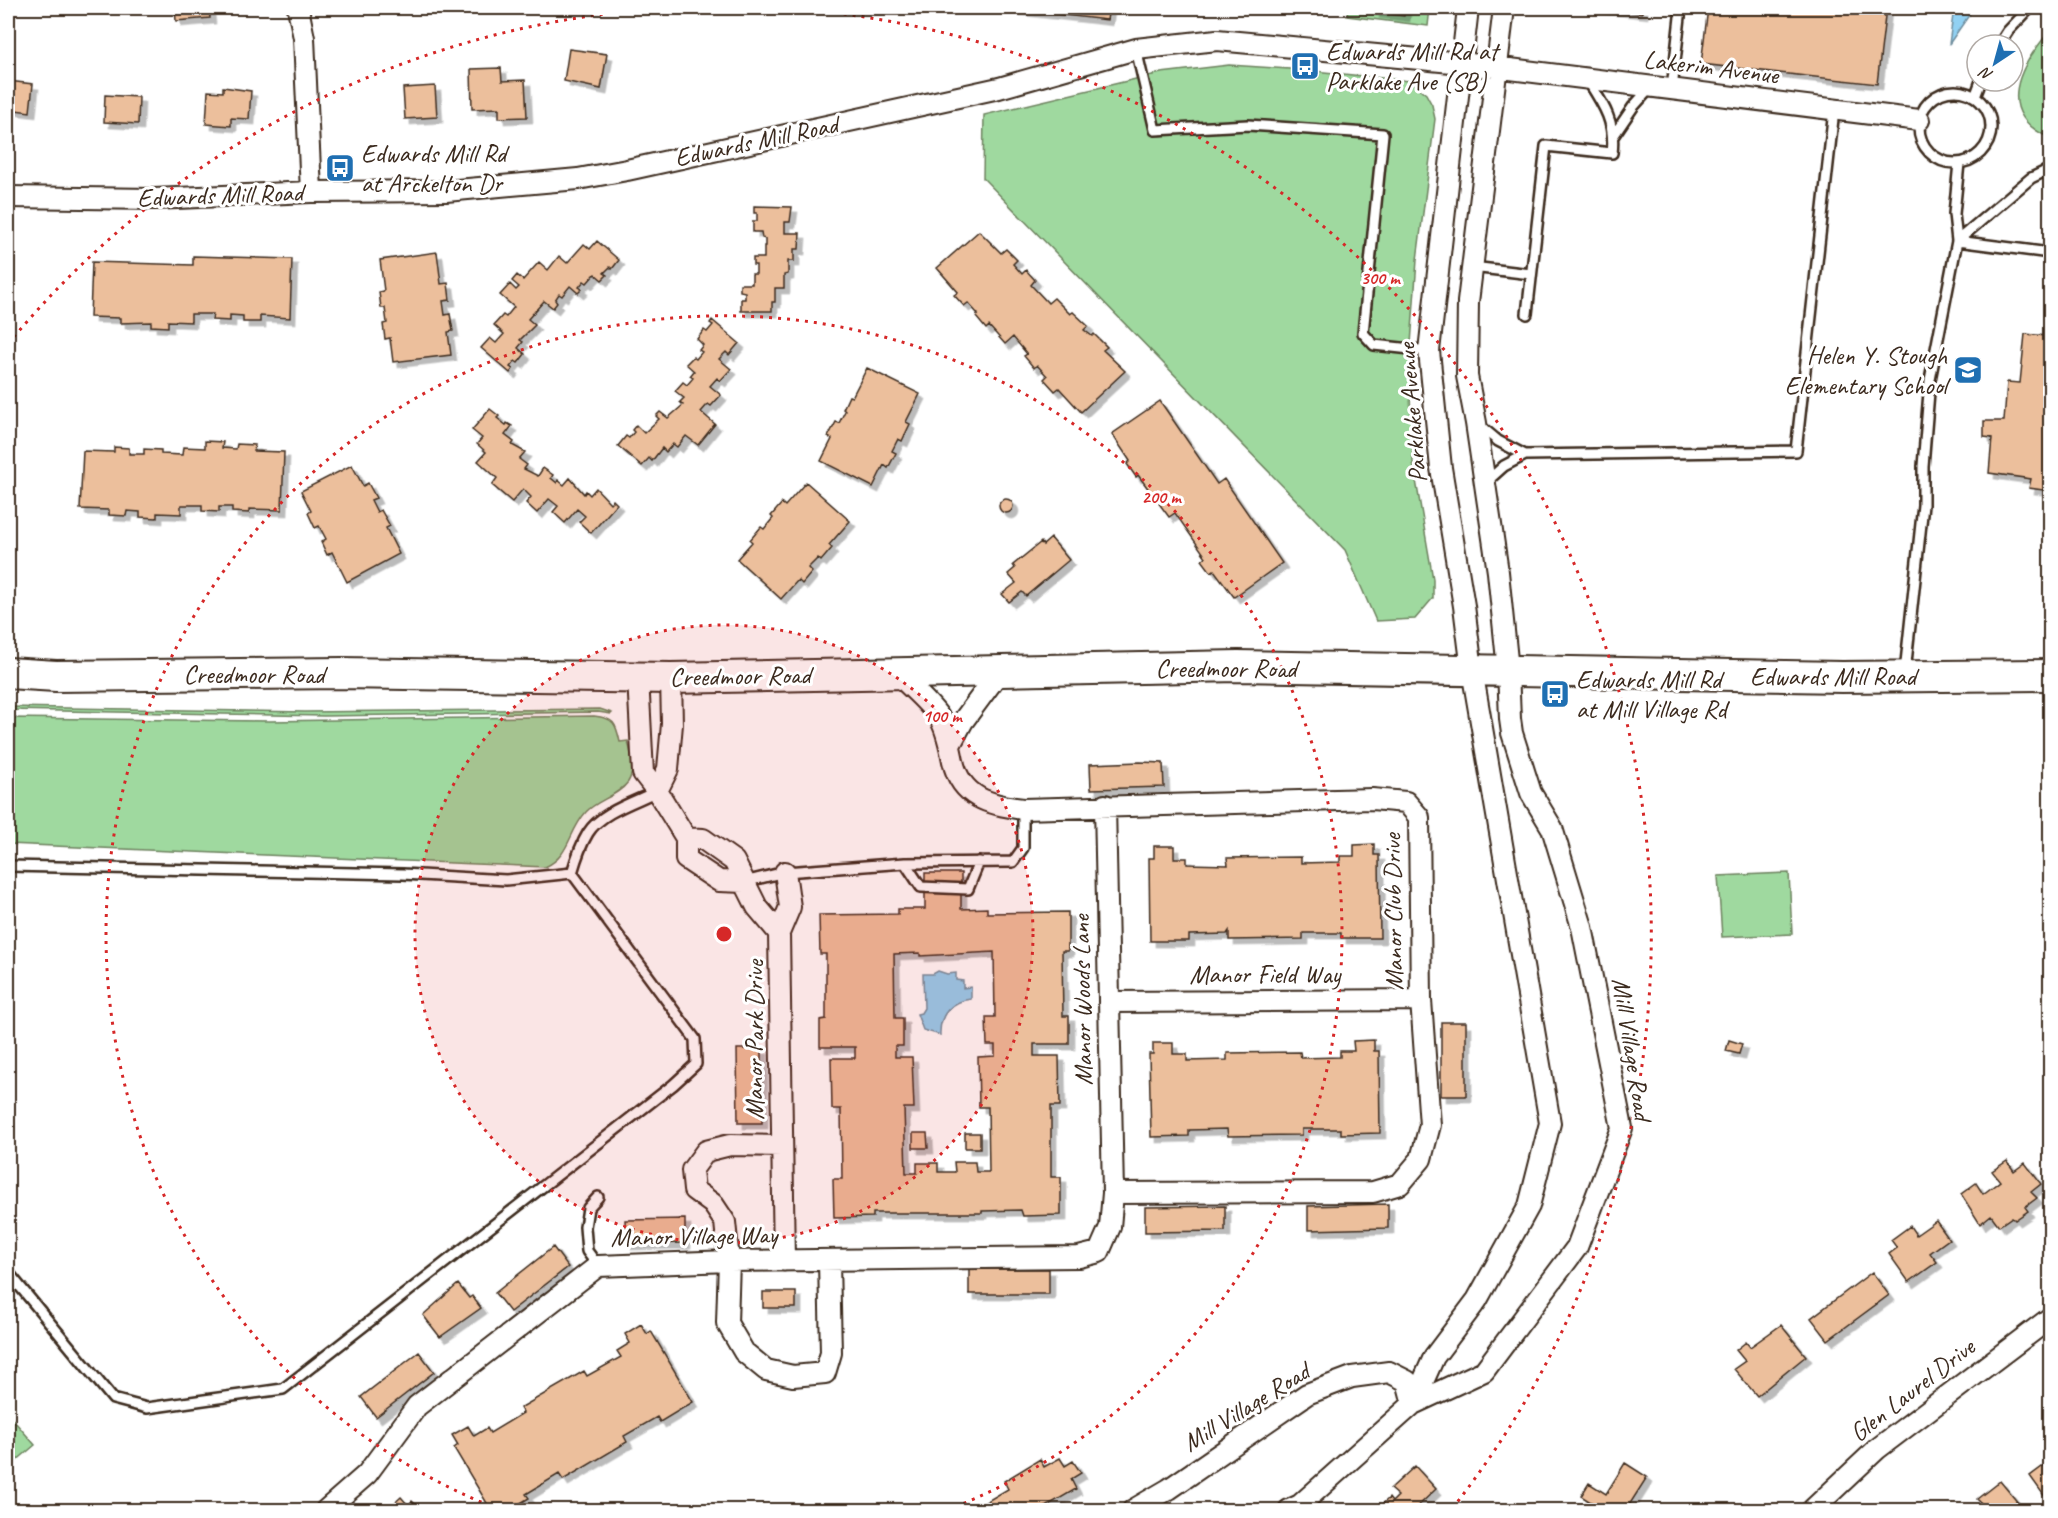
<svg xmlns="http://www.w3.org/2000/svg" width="2058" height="1518" viewBox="0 0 2058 1518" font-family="Caveat,sans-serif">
  <defs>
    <filter id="shadow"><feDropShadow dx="5.5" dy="5.5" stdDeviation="0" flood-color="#0004"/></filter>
  </defs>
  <rect width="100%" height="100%" fill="#fff"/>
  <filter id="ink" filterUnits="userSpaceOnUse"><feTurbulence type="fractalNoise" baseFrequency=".0167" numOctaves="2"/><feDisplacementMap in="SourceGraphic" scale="12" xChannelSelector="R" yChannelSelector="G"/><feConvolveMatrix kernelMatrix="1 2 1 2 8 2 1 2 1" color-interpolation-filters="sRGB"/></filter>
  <g filter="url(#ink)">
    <!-- green -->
    <path fill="#9fd99f" stroke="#6d825e" stroke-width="1.5" d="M 1348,8 L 1430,8 L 1428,26 L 1347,16 Z
      M 2050,31 L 2050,138 C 1993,113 2020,65 2050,31 Z
      M 1229,65 L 1305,70 L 1410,81 L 1426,94 L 1432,105 L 1435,119 L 1417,260 L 1409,372 L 1413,463 L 1433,579 L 1433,598 L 1415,619 L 1376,621 L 1345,550 L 983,178 L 984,115 L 1161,73 Z
      M 8,707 L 305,712 L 600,709 L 612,713 L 611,714 L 598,712 L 324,716 L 8,710 Z
      M 594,716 C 614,718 616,723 620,742 L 628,741 C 631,755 636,769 628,782 C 618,796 597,800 586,812 C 568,832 570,856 545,867 L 8,844 L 8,718 L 270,721 Z
      M 1789,873 L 1792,934 L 1722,937 L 1718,876 Z
      M 8,1414 L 35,1445 L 8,1468 Z"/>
    <!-- water -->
    <path fill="#91d1f3" stroke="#6f8e9e" stroke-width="1.5" d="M 1954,8 L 1974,8 L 1949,44 Z
      M 938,971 L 947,974 L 956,973 L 956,980 L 963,981 L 963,988 L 971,987 L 971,999 C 952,1001 939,1014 940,1035 L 923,1030 L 917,1014 L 921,1013 L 924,1008 L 923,974 L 933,974 Z"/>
    <!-- building -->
    <path fill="#ecbf9c" stroke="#3b2a1e" stroke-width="1.5" fill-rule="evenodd" filter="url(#shadow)" d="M 175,8 L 209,8 L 210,18 L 176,21 Z
      M 1001,8 L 1109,8 L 1107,20 Z
      M 1375,8 L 1405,8 L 1404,16 L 1374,12 Z
      M 1597,8 L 1642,8 L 1642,13 Z
      M 1708,8 L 1886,8 L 1877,84 L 1701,64 Z
      M 569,49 L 607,54 L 601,89 L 564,81 Z
      M 501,68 L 502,81 L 525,80 L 527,117 L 499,118 L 499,108 L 472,109 L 471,69 Z
      M 8,81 L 33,84 L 30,112 L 8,109 Z
      M 435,86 L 437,117 L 405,119 L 403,88 Z
      M 223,87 L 251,91 L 249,119 L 231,118 L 231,126 L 206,124 L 208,91 L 223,92 Z
      M 105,95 L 139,97 L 138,124 L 104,122 Z
      M 754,206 L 792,207 L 790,222 L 785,222 L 785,233 L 800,233 L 799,249 L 794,249 L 794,261 L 788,261 L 788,274 L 784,275 L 784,288 L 775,288 L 775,302 L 772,302 L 772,311 L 741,311 L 741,299 L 745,299 L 745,292 L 740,291 L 740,284 L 752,284 L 752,274 L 756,274 L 756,265 L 753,265 L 753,258 L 764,258 L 764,246 L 765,246 L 765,239 L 762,238 L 761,232 L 753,232 L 753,221 L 757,221 L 757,213 L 754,213 Z
      M 979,231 L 1001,253 L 1006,249 L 1017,260 L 1013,264 L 1022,274 L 1026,270 L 1035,280 L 1031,285 L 1048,303 L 1054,298 L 1070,314 L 1073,312 L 1088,326 L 1084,330 L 1092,336 L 1094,334 L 1107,347 L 1103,350 L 1125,371 L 1081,412 L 1059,388 L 1055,391 L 1044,379 L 1047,376 L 1037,365 L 1034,368 L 1024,356 L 1027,354 L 1013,337 L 1005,344 L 989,326 L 986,329 L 976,317 L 978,314 L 968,303 L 964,306 L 954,295 L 958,292 L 937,268 Z
      M 597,241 L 619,260 L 612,269 L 610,267 L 604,273 L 607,275 L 602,280 L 595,274 L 587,283 L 584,281 L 579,287 L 582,289 L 578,293 L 570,286 L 562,296 L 559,294 L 555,300 L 557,303 L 553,308 L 544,301 L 528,319 L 535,325 L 520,340 L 523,342 L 518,348 L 525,354 L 518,363 L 515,361 L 510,367 L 513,369 L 510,373 L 481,348 L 490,338 L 496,343 L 504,334 L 494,325 L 503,315 L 506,317 L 514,307 L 500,295 L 510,284 L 516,290 L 519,287 L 512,281 L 517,275 L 523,280 L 539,262 L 548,270 L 559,256 L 567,263 L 584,244 L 590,249 Z
      M 437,252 L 441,284 L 448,283 L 450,300 L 443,301 L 445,315 L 450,314 L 453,331 L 448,332 L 451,355 L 393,362 L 390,338 L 385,339 L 383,324 L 387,323 L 385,308 L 381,308 L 379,292 L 384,291 L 380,260 Z
      M 193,256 L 292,259 L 290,318 L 260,316 L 260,322 L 243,322 L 243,316 L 230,315 L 230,321 L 212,320 L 213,314 L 191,314 L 191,322 L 168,321 L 168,327 L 151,326 L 151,322 L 120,323 L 120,318 L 90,317 L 92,262 L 193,265 Z
      M 712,320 L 739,343 L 729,355 L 726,352 L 719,359 L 731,369 L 720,381 L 717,378 L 710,386 L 721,395 L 711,406 L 708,404 L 701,412 L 715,424 L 698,445 L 686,436 L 677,447 L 673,444 L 666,452 L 662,448 L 652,461 L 649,458 L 642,466 L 618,446 L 626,436 L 629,438 L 634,432 L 632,430 L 636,425 L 644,433 L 659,419 L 656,416 L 660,412 L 668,418 L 683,405 L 680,402 L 684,398 L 675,391 L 683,382 L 687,385 L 693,378 L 690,376 L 694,371 L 686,364 L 693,357 L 696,359 L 702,352 L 699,350 L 703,345 L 697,339 L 704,330 L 707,332 L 713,325 L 710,323 Z
      M 2025,334 L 2048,336 L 2044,373 L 2050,374 L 2050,491 L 2029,488 L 2031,479 L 1989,473 L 1992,438 L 1984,437 L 1984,421 L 2004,421 L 2007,382 L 2020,383 Z
      M 867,368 L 920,394 L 906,422 L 910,424 L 902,441 L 898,439 L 892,451 L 896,453 L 888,468 L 884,465 L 873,487 L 821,461 L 832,439 L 828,437 L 836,422 L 839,423 L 845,411 L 843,409 L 849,396 L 852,397 Z
      M 1160,401 L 1217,484 L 1224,479 L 1282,563 L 1234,597 L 1214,570 L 1211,572 L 1202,560 L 1206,557 L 1175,513 L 1169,517 L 1138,475 L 1136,477 L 1127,464 L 1130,461 L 1112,434 Z
      M 490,409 L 499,416 L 497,418 L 506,425 L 507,423 L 512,426 L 505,435 L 514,442 L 512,445 L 525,452 L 519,459 L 527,465 L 524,469 L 538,476 L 543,468 L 553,475 L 551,478 L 557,483 L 558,480 L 564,485 L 570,478 L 584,494 L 586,491 L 590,495 L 596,488 L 610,503 L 613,500 L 617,504 L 591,533 L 579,522 L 585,516 L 577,509 L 565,523 L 553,512 L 558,506 L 549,499 L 537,513 L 526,503 L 531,497 L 523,489 L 512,502 L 492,485 L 497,478 L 478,461 L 486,452 L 477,444 L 482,438 L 472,430 Z
      M 205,441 L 223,442 L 222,448 L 236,449 L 237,444 L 255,445 L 254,451 L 284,452 L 282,510 L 249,509 L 249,513 L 232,512 L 232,507 L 219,507 L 219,512 L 202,511 L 202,505 L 181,505 L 181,514 L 157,513 L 157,518 L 140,517 L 140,512 L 127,511 L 126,516 L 109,515 L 109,510 L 80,509 L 83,451 L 114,452 L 114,447 L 129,448 L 129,454 L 144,454 L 144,449 L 161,450 L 161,454 L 182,455 L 183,447 L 205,448 Z
      M 352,465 L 363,486 L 368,483 L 376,498 L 371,500 L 377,512 L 381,510 L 390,526 L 386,528 L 399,554 L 347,582 L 332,552 L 327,555 L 321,542 L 326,539 L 319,526 L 315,528 L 308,513 L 311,511 L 301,491 Z
      M 806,482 L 850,521 L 829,545 L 832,548 L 821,561 L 818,558 L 808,568 L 812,572 L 802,584 L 798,580 L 781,599 L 737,559 L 752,542 L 750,540 L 761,527 L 764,529 L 773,518 L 771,516 L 782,503 L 785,506 Z
      M999 506a7 7 0 1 1 14 0a7 7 0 1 1-14 0Z
      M 1051,538 L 1069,560 L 1026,596 L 1022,592 L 1009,602 L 1002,594 L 1016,583 L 1008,574 L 1015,568 L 1013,565 L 1041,542 L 1043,545 Z
      M 1140,762 L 1163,763 L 1164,787 L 1091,789 L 1090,764 Z
      M 1374,844 L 1374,855 L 1379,855 L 1380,938 L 1341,938 L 1341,933 L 1303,933 L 1303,939 L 1229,940 L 1229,931 L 1227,934 L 1189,935 L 1189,941 L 1150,941 L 1149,858 L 1154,858 L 1154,846 L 1174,846 L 1174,858 L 1187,858 L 1187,864 L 1228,865 L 1227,858 L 1301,857 L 1301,863 L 1340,862 L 1340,856 L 1354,856 L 1354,845 Z
      M 925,873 L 961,873 L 961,909 L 987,908 L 987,913 L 1068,912 L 1068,951 L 1062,951 L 1063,1016 L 1069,1016 L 1069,1044 L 1034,1044 L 1034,1056 L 1059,1056 L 1060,1106 L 1051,1106 L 1051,1177 L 1061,1177 L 1061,1215 L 1023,1216 L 1021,1210 L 982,1211 L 982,1213 L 873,1213 L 873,1217 L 834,1218 L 833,1179 L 842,1179 L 841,1109 L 832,1109 L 831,1058 L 855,1058 L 855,1047 L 820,1047 L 820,1020 L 826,1019 L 826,954 L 820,954 L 819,915 L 898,914 L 898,909 L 925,909 ZM 994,952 L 995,1017 L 986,1017 L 987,1045 L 995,1045 L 995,1056 L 978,1057 L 979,1107 L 988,1107 L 989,1172 L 976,1172 L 975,1162 L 954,1162 L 955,1172 L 938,1172 L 938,1163 L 917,1163 L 917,1173 L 906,1173 L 904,1108 L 914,1108 L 912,1057 L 895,1057 L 895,1046 L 903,1046 L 903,1018 L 895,1018 L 894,954 L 920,953 L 920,956 Z
      M 1441,1022 L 1466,1022 L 1466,1096 L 1441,1096 Z
      M 1374,1040 L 1374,1051 L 1379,1051 L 1380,1133 L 1341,1134 L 1341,1129 L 1302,1129 L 1302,1135 L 1228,1136 L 1227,1129 L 1189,1130 L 1189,1136 L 1151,1137 L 1149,1054 L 1153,1054 L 1153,1043 L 1173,1043 L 1173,1054 L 1187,1054 L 1187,1061 L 1227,1060 L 1227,1053 L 1300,1052 L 1301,1058 L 1340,1057 L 1340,1051 L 1354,1051 L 1353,1041 Z
      M 1729,1040 L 1742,1044 L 1739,1054 L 1726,1051 Z
      M 737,1049 L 762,1049 L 762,1123 L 738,1123 Z
      M 913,1133 L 927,1133 L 928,1148 L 913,1148 Z
      M 965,1133 L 980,1133 L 980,1148 L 965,1148 Z
      M 2007,1161 L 2014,1171 L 2025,1163 L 2041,1184 L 2031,1192 L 2037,1198 L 2025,1207 L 2028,1211 L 2015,1220 L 2012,1217 L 1999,1226 L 1991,1215 L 1980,1224 L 1961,1194 L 1976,1183 L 1983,1194 L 2000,1181 L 1992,1171 Z
      M 1388,1204 L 1388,1228 L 1308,1230 L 1308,1206 Z
      M 1225,1206 L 1225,1231 L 1145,1232 L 1145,1207 Z
      M 685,1219 L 685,1243 L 626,1244 L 625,1220 Z
      M 1936,1221 L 1949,1239 L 1930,1253 L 1937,1262 L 1909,1282 L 1889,1254 L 1897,1248 L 1891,1240 L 1910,1226 L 1916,1235 Z
      M 553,1247 L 568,1267 L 510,1312 L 495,1293 Z
      M 969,1269 L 1049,1269 L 1049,1294 L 969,1294 Z
      M 1872,1272 L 1889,1295 L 1828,1340 L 1811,1318 Z
      M 458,1284 L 469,1298 L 472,1296 L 481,1308 L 440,1337 L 423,1315 Z
      M 763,1292 L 796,1292 L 796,1308 L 763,1308 Z
      M 641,1324 L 647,1334 L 651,1331 L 693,1402 L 660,1422 L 657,1417 L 624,1436 L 627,1442 L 563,1480 L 559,1474 L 526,1494 L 529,1498 L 509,1510 L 491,1510 L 454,1448 L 458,1445 L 452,1435 L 468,1426 L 474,1436 L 487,1428 L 490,1433 L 523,1413 L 520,1408 L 584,1371 L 587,1376 L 621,1357 L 617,1351 L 630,1343 L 625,1334 Z
      M 1781,1325 L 1806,1356 L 1757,1396 L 1734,1369 L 1745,1361 L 1736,1350 L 1746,1342 L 1750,1347 Z
      M 419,1352 L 434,1372 L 376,1417 L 361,1397 Z
      M 1060,1458 L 1065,1466 L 1073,1461 L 1081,1473 L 1071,1479 L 1076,1489 L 1040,1510 L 972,1510 L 1008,1489 L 1004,1481 L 1040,1459 L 1044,1467 Z
      M 2050,1461 L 2050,1504 L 2030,1476 Z
      M 1625,1463 L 1647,1477 L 1626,1510 L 1590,1510 L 1594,1504 L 1581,1496 L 1589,1483 L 1606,1494 Z
      M 1415,1466 L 1436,1489 L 1414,1510 L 1376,1510 L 1389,1498 L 1392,1502 L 1398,1496 L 1390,1489 Z
      M 2000,1481 L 2024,1510 L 1974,1510 L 1982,1504 L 1977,1499 Z
      M 401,1497 L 408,1505 L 412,1501 L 421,1510 L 387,1510 Z"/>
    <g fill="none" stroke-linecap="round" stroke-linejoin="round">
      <!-- lane casing -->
      <g stroke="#3b2a1e" stroke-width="14">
        <path id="lane" d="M 1999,45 L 2008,31 L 2030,8
          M 1136,49 L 1155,130 L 1248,125 L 1383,134 L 1363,333 L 1374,345 L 1429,351
          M 1672,89 L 1681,8
          M1919 127a36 36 0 1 1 72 0a36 36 0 1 1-72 0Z
          M 1975,97 L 1981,81
          M 1614,135 L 1633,107 L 1651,87
          M 2050,169 L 2031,178 L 1957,241 L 2050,253
          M 1472,267 L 1531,274
          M 1527,314 L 1546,146 L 1612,153 C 1616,122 1603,104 1587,79
          M 1479,425 L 1498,441 L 1525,455
          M 1485,483 L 1504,466 L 1525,455 L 1796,451 L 1834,110
          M 1905,672 L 1923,505 L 1923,466 L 1930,380 L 1957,241 L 1954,214 L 1959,163
          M 905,863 L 921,887 L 968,889 L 979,862
          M 8,866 L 403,874 L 506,880 L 572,873 L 695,1039 L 696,1064 L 673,1085 L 283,1389 L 147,1408 L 113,1399 L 8,1272
          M 572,873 C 576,859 580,846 588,833 C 601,812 635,802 657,791
          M 744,882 L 785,872 L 905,863 L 1013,862 L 1023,848 L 1023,809
          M 598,1266 L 587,1251 L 585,1227 L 588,1208 L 598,1197"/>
      </g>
      <!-- street casing -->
      <g stroke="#3b2a1e" stroke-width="24">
        <path id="street" d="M 298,8 L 304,38 L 311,192
          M 8,197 L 154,199 L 311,192 L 446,191 L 578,179 L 627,170 L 999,88 L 1136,49 L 1217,40 L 1462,63 L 1919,120
          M 897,673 C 910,687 928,701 939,717 C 947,729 950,747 953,761 C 961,798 990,805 1023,809 L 1372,799 L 1406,802 L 1419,817 L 1421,1000 L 1430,1125 L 1421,1159 L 1400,1184 L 1373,1192 L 1113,1193
          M 638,677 L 643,773 L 657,791 L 686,838 L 686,859 L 719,881 L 744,882
          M 950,745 L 963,721 L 1000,671
          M 657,791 L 668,769 L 672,724 L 671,678
          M 686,838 L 703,839 L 734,861 L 757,907 L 779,933
          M 1109,1002 L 1421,1000
          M 781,1146 L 730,1145 L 706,1151 L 692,1170 L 694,1190 L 713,1204 L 725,1222 L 729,1261 L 727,1323 L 744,1352 L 766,1370 L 793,1376 L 825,1373 L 831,1353 L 829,1261
          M 784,1261 L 779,933 L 790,907 L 785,872
          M 1413,1404 L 1434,1357 L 1477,1300 L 1529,1206 L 1550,1123 L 1472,670 L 1464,606 L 1441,468 L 1429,351 L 1468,8
          M 326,1510 L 367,1474 L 417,1406 L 598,1266 L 729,1261 L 1079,1257 L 1099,1252 L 1110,1227 L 1113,1193 L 1105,805
          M 1133,1510 L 1169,1489 L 1307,1394 L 1352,1377 L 1389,1372 L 1407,1381 L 1413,1404
          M 1289,1510 L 1300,1505 L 1413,1404 L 1484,1371 L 1577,1247 L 1622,1128 L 1582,927 L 1552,828 L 1531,793 L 1512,733 L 1510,719 L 1508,670 L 1498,572 L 1476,423 L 1467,376 L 1468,302 L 1504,8
          M 1812,1510 L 1877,1449 L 2050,1318"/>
      </g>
      <!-- primary casing -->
      <g stroke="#3b2a1e" stroke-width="34">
        <path id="primary" d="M 8,673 L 56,676 L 342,673 L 671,678 L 1238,666 L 1842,677 L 2050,675"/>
      </g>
      <!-- lane -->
      <use href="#lane" stroke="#fff" stroke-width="9"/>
      <!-- street -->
      <use href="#street" stroke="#fff" stroke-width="20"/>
      <!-- primary -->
      <use href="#primary" stroke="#fff" stroke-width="30"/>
    </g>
  </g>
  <!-- distance rings -->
  <circle cx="724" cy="934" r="309" fill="#d62828" fill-opacity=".12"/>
  <g fill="none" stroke="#d62828" stroke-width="3" stroke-dasharray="3 6">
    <circle cx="724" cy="934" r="309"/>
    <path d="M498 1509A618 618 0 1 1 950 1509"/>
    <path d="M8 344A928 928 0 0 1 667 8M781 8A928 928 0 0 1 1455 1505"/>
  </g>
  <!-- icons -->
  <defs>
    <g id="bus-square" transform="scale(1.5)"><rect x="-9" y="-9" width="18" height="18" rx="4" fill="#1f6fb2" stroke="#fff"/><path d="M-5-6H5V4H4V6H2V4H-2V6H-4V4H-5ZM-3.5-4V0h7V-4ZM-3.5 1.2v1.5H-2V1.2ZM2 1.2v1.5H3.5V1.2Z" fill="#fff"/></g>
    <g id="school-square" transform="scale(1.5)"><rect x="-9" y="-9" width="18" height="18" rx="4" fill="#1f6fb2" stroke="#fff"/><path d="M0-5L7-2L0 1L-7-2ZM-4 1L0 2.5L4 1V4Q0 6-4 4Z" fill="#fff"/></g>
  </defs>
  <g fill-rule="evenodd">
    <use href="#bus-square" x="1305" y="66"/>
    <use href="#bus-square" x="340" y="168"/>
    <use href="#school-square" x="1968" y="370"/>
    <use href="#bus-square" x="1555" y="694"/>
  </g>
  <g text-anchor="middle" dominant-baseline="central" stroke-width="6" stroke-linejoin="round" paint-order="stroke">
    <!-- poi labels -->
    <g font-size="26" fill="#3b2a1e" stroke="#fff" text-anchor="start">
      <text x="1326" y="51">Edwards Mill Rd at<tspan x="1326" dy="30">Parklake Ave (SB)</tspan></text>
      <text x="361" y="153">Edwards Mill Rd<tspan x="361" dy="30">at Arckelton Dr</tspan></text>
      <text x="1947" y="355" text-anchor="end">Helen Y. Stough<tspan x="1947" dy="30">Elementary School</tspan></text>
      <text x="1576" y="679">Edwards Mill Rd<tspan x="1576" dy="30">at Mill Village Rd</tspan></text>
    </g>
    <!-- street labels -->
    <g font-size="26" fill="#3b2a1e" stroke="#fff">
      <text transform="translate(1711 67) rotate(7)">Lakerim Avenue</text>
      <text transform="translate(756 141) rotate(-12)">Edwards Mill Road</text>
      <text transform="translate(220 195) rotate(-2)">Edwards Mill Road</text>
      <text transform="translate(1412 413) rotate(-95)">Parklake Avenue</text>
      <text x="1226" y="668">Creedmoor Road</text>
      <text x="254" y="674">Creedmoor Road</text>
      <text transform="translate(740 676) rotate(-1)">Creedmoor Road</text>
      <text x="1833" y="676">Edwards Mill Road</text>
      <text transform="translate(1393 912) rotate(-91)">Manor Club Drive</text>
      <text x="1265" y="974">Manor Field Way</text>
      <text transform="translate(1082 1000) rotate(-91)">Manor Woods Lane</text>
      <text transform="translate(754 1040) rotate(-90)">Manor Park Drive</text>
      <text transform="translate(1632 1049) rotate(81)">Mill Village Road</text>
      <text transform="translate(694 1236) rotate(-1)">Manor Village Way</text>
      <text transform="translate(1912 1390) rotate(-38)">Glen Laurel Drive</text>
      <text transform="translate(1246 1407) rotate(-32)">Mill Village Road</text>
    </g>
  </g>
  <circle cx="724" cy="934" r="9" fill="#d62828" stroke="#fff" stroke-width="3"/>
  <g font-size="18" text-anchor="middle" font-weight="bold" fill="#d62828" stroke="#fff" stroke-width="6" stroke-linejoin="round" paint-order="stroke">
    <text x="1380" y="284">300 m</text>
    <text x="1161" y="503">200 m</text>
    <text x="942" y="722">100 m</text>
  </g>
  <!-- margin -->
  <rect width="2058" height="1518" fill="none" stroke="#fff" stroke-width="30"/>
  <rect x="15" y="15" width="2028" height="1488" fill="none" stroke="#3b2a1e" stroke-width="2" filter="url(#ink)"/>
  <!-- north arrow -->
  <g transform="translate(1995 63) rotate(216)"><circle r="28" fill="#ffffff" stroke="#b1aaa5" stroke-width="1.5"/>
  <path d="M0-4.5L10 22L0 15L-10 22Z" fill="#1f6fb2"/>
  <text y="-9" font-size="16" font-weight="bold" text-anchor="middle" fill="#3b2a1e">N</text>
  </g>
</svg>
